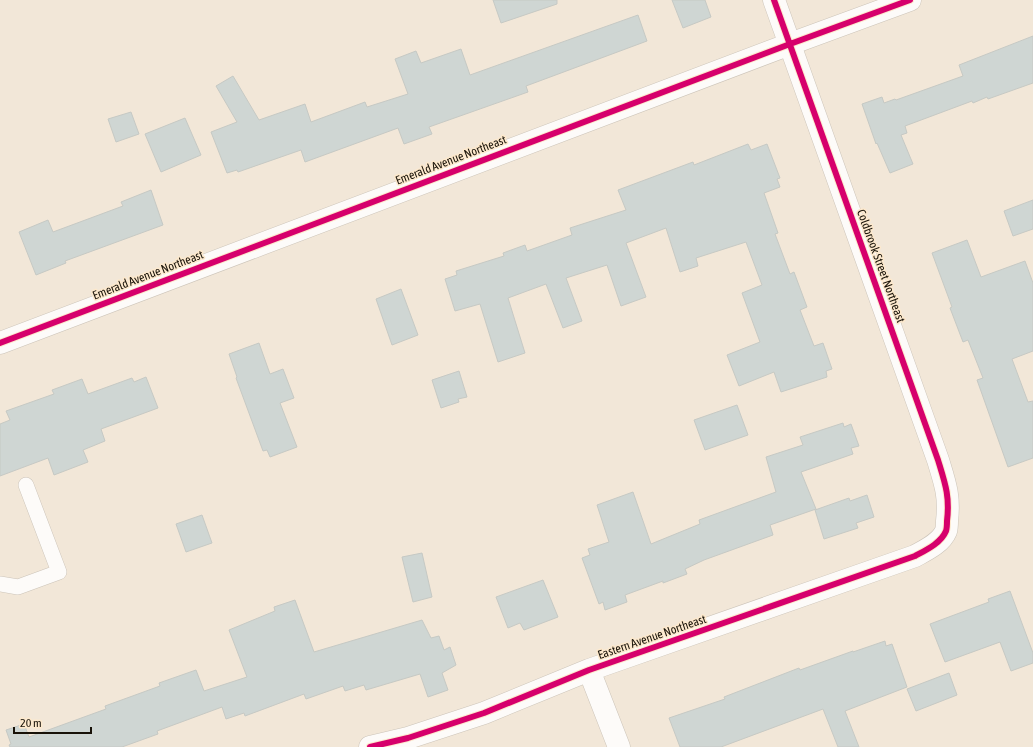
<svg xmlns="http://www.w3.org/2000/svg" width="1033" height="747" viewBox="0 0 1033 747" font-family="'Asap Condensed',sans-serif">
  <rect width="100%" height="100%" fill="#f2e7d8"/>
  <!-- building -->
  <path fill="#cfd6d3" stroke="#c6c9c4" d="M 493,0 L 557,0 L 557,4 L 501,23 Z
    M 672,0 L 705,0 L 711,17 L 683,28 Z
    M 638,15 L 647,41 L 526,86 L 528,92 L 429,127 L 432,134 L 404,144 L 398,128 L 305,162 L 301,150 L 238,172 L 237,170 L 227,173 L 211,132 L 237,122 L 216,86 L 233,76 L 259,120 L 305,104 L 311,122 L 365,102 L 367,107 L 408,94 L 395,59 L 416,51 L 421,63 L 461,49 L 470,75 Z
    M 1033,36 L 1033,83 L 988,99 L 987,97 L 973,103 L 972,101 L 905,126 L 907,133 L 901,135 L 913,164 L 890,173 L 877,143 L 876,144 L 862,104 L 882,97 L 884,103 L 895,99 L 896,100 L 963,76 L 959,65 Z
    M 131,112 L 139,134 L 116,142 L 108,119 Z
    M 185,118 L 201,155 L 161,172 L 145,134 Z
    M 748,144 L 751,150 L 767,144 L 780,178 L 777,179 L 780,187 L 764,193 L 778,233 L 775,234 L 790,274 L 794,272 L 807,307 L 800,310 L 814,346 L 823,343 L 832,369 L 826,371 L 827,377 L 781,392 L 774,372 L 739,386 L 727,355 L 760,342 L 742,293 L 762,285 L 746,242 L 696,258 L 698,266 L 680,272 L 666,228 L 626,243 L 646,297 L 621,306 L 607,265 L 566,278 L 582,321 L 563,328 L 546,284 L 508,298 L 525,353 L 498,362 L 480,304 L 455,311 L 445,279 L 457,275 L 456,271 L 504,256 L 503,253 L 525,245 L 527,251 L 572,235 L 570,228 L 626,210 L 618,190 L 693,162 L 694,165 Z
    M 151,190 L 163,225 L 65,261 L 66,263 L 36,275 L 19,232 L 48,220 L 53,232 L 123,206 L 121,202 Z
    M 1033,200 L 1033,229 L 1013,236 L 1004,211 Z
    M 967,240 L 981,277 L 1025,261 L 1033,283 L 1033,351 L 1012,359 L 1028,402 L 1033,401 L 1033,458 L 1008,467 L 977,380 L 983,378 L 968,340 L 963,342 L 950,308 L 952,307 L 932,253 Z
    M 401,289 L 418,335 L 392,345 L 376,299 Z
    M 259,343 L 270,374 L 283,369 L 294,398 L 280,403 L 297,447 L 270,457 L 267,450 L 263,451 L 236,378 L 237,377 L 229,354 Z
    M 459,371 L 467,397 L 458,399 L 459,402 L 441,408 L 432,380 Z
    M 146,377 L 158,408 L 101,429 L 105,441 L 83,450 L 88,462 L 54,475 L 48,458 L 0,476 L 0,424 L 10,420 L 6,411 L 54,394 L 52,390 L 82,379 L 88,394 L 132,378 L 134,382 Z
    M 737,405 L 748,435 L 705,450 L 694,420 Z
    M 843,423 L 844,427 L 851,424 L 859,446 L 851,448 L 853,454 L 801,472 L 816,509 L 770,525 L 773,535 L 704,560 L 685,569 L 687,574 L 663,583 L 663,581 L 625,595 L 627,602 L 605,610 L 603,602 L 599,604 L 582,558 L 590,555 L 588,549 L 609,542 L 597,505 L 633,492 L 651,544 L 700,524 L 699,520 L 776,492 L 766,457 L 803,445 L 800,437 Z
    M 867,495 L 874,517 L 856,523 L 858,528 L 824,539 L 815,510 L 849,498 L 850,501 Z
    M 202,515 L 212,543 L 186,552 L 176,524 Z
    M 422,553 L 432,597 L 413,602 L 402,557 Z
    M 543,580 L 558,617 L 524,630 L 520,623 L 508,628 L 496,597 Z
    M 1010,591 L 1033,653 L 1033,663 L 1011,671 L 1000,642 L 945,662 L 930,624 L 989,602 L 988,599 Z
    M 295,600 L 314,652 L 422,620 L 431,638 L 439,636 L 444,650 L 450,647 L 456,665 L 442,673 L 448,690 L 428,697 L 420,674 L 366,690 L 364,685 L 345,691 L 343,686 L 306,699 L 304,694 L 245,716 L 244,713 L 226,719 L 222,707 L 157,731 L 158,734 L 122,747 L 10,747 L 9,745 L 11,744 L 6,730 L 24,724 L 29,737 L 106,709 L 105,706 L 160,686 L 159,683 L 196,670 L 204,691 L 247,677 L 229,630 L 275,611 L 274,607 Z
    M 885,641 L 886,646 L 892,644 L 907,687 L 845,711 L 859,747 L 838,747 L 823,709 L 721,747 L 680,747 L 669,718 L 725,699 L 724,697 L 799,668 L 800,670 L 853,651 L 853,652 Z
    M 949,673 L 957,695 L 916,711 L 907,689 Z"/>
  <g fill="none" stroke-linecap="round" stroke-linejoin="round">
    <!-- lane casing -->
    <g stroke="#ccc4b9" stroke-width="16">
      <path id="lane" d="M 0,584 L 18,587 L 59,572 L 26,485"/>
    </g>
    <!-- street casing -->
    <g stroke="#ccc4b9" stroke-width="23">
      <path id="street" d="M 0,343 L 790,44 L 910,0
        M 589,670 L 619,747
        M 370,747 L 408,738 L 484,713 L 589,670 L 915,556 C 926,550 941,543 946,531 C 947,528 947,524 947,521 C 950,496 945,483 938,460 L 774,0"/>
    </g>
    <!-- lane -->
    <use href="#lane" stroke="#fdfbf9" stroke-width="15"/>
    <!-- street -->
    <use href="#street" stroke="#fdfbf9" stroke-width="22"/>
    <!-- cycleway casing -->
    <g stroke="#fde9cd" stroke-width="8">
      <path id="cycleway" d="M 0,343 L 790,44 L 910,0
        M 370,747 L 408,738 L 484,713 L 589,670 L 915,556 C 926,550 941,543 946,531 C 947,528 947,524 947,521 C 950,496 945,483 938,460 L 774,0"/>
    </g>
    <!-- cycleway -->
    <use href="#cycleway" stroke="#d6006c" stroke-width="6"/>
  </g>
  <g text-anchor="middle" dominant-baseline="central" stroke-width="3" stroke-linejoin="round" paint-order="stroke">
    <!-- street labels -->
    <g font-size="12" fill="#181208" stroke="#fde9cd">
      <text transform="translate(451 160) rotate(-21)">Emerald Avenue Northeast</text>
      <text transform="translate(881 266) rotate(70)">Coldbrook Street Northeast</text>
      <text transform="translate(148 275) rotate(-21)">Emerald Avenue Northeast</text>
      <text transform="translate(652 637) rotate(-19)">Eastern Avenue Northeast</text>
    </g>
  </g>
  <!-- scale -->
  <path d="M14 727v6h77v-6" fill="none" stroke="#181208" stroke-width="2"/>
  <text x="20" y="727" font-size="12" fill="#181208" stroke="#fde9cd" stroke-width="3" paint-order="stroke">20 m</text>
</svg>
